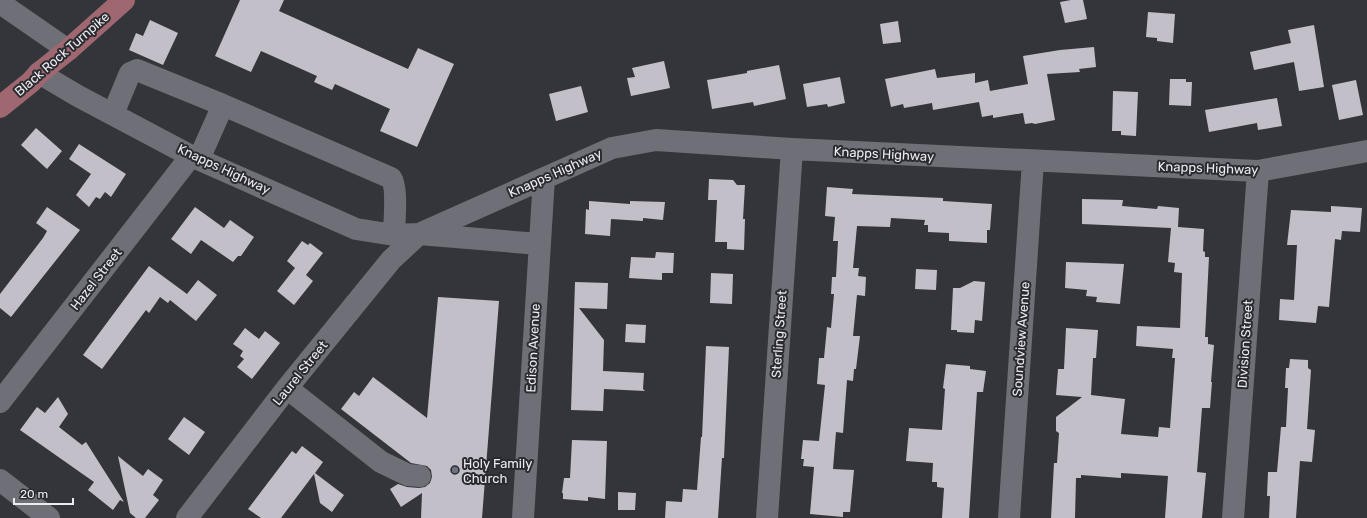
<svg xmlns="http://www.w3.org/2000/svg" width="1367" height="518" viewBox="0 0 1367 518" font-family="Rubik,sans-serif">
  <rect width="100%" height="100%" fill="#34343b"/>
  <!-- building -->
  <path fill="#c2bfc8" d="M 240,0 L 284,0 L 279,11 L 408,69 L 418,48 L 454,64 L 417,147 L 380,131 L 390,109 L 335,84 L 332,90 L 314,82 L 317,76 L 261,51 L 251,72 L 215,56 Z
    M 1071,0 L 1083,0 L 1087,19 L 1065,23 L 1060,2 Z
    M 1148,12 L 1175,14 L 1173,43 L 1157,41 L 1157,38 L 1146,37 Z
    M 150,20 L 178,33 L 163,65 L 129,50 L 136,33 L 143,36 Z
    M 898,21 L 901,42 L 883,44 L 880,24 Z
    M 1314,25 L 1324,87 L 1299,91 L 1294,62 L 1254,70 L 1250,52 L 1291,43 L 1288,30 Z
    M 1094,47 L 1096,67 L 1079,69 L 1080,72 L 1047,74 L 1055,120 L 1035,124 L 1032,123 L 1025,124 L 1023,113 L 993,118 L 993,115 L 982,117 L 979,102 L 933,110 L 932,103 L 904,108 L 903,104 L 891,107 L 885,79 L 935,69 L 937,78 L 975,73 L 975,83 L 988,80 L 990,91 L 1028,84 L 1023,56 L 1060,50 Z
    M 664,61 L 670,88 L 631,96 L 627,78 L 635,77 L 632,68 Z
    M 779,65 L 786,99 L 754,106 L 753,102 L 712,109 L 707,80 L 747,73 L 747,71 Z
    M 840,77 L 845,103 L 828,107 L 827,104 L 807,107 L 803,84 Z
    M 1170,79 L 1186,79 L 1186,82 L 1192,82 L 1191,106 L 1169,105 Z
    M 1356,80 L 1363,115 L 1339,120 L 1332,85 Z
    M 581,86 L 588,112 L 556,121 L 549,94 Z
    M 1113,91 L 1138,92 L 1136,136 L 1121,135 L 1121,131 L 1112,131 Z
    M 1277,98 L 1282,126 L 1258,130 L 1257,123 L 1209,132 L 1205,110 Z
    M 36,128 L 62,151 L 47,169 L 21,145 Z
    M 79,144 L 126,174 L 111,197 L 105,192 L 100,199 L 96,197 L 89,207 L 76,195 L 91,174 L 69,159 Z
    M 709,179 L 733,180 L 737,185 L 745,185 L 743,219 L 745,219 L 744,250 L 727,249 L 727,242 L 715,242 L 717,200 L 708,200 Z
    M 827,187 L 853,189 L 852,194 L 943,198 L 943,201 L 992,204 L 990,230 L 987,230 L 987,243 L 949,241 L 949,233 L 928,232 L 928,225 L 924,225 L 925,220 L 891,218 L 890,227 L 857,226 L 853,268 L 859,268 L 858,276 L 866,277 L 865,296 L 857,295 L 853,336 L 860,336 L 856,369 L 854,369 L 853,381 L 847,380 L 843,433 L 836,432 L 833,469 L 854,470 L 850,512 L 843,512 L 843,517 L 810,514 L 814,467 L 803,466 L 804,459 L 801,459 L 803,440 L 819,441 L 825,385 L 817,384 L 819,358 L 824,358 L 827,327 L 831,328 L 834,294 L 831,294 L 832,277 L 836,277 L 838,241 L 833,241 L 835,217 L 825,216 Z
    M 1082,199 L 1123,200 L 1122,206 L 1157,209 L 1158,206 L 1179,208 L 1178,227 L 1204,229 L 1203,251 L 1205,252 L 1205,257 L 1209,257 L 1205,337 L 1208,337 L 1208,344 L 1214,345 L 1211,382 L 1212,382 L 1210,408 L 1202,408 L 1197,472 L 1206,473 L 1202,518 L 1165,518 L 1168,476 L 1121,473 L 1121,478 L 1081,475 L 1081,478 L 1076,478 L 1075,518 L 1051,518 L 1054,463 L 1057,463 L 1059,433 L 1056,431 L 1056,417 L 1082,397 L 1056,395 L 1058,369 L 1064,369 L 1066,328 L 1098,330 L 1096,358 L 1093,358 L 1091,395 L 1125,399 L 1121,434 L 1158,437 L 1159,427 L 1170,428 L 1175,358 L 1172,358 L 1173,349 L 1136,346 L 1137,326 L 1180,328 L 1182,273 L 1174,272 L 1175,263 L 1168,262 L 1171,228 L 1082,224 Z
    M 589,201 L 630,204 L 630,201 L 665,202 L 663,220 L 643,218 L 643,221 L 611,219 L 610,236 L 585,234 L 586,209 L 589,210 Z
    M 1331,206 L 1362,208 L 1360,232 L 1342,231 L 1341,240 L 1335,239 L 1329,307 L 1318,306 L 1316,323 L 1279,320 L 1280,299 L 1294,300 L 1297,245 L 1287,245 L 1291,210 L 1331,212 Z
    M 47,207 L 80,230 L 11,317 L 0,308 L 0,294 L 43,238 L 47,231 L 36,223 Z
    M 195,207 L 224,228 L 230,220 L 254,237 L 241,256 L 238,256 L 233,262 L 201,240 L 191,254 L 171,239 Z
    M 302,241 L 308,245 L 310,243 L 323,253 L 306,275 L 313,281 L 294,305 L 277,291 L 295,268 L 287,261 Z
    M 656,252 L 674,253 L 673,273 L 662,273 L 662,280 L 629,278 L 631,257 L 655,258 Z
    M 1066,262 L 1124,264 L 1120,304 L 1096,302 L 1097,297 L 1086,296 L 1087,290 L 1065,288 Z
    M 149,266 L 187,294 L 198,280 L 217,295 L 196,321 L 170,300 L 168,303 L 160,297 L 149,313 L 146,310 L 102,369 L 83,355 Z
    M 916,269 L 937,270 L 936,290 L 915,289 Z
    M 711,273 L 733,274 L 732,304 L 710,303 Z
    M 974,281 L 985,282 L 982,321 L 975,320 L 974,333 L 957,332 L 957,330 L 951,330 L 953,288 L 960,288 Z
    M 575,282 L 608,283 L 607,309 L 579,308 L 604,340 L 603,371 L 644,373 L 643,389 L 645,391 L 604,389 L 603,411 L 571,410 Z
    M 438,297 L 499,301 L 482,518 L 421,518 L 422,493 L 401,507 L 390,489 L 398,484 L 407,487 L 419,488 L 425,487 L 430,483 L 432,477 L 431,470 L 427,466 L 411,463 L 341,409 L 354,392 L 359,396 L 373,377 L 427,418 Z
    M 626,324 L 646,325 L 645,343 L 625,342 Z
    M 245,328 L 259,339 L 265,331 L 280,343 L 252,379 L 237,367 L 244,359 L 240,356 L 243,351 L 233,344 Z
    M 706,346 L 729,347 L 724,458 L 722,458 L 718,518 L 665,518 L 666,501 L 682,502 L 683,489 L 697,490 L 701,437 L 702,437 Z
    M 1290,359 L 1308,360 L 1308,368 L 1311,370 L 1307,429 L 1315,430 L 1312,462 L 1300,461 L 1296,518 L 1269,518 L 1270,496 L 1267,496 L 1268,472 L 1277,472 L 1281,427 L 1286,427 L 1288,388 L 1285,388 L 1286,368 L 1289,368 Z
    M 946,364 L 970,366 L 970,369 L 986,371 L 983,392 L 977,392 L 969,518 L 942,518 L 944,488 L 937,487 L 937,482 L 932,482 L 933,463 L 906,461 L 909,428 L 942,430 L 945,389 L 943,388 Z
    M 58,397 L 68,414 L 59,427 L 82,445 L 86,442 L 124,502 L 120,500 L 113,510 L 88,490 L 94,482 L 20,430 L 37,407 L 45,413 Z
    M 184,417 L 205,432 L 189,455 L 168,439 Z
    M 572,440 L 607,441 L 605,499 L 588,497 L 588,501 L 563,499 L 563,493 L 562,493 L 564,478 L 570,478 Z
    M 302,446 L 323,462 L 315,473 L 344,495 L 332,512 L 320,503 L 314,474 L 281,518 L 261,518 L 248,509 L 292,451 L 296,454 Z
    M 118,456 L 143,476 L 148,469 L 163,480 L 153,495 L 159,500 L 145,518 L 136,518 L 130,513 Z
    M 618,492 L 636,493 L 635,510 L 618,510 Z"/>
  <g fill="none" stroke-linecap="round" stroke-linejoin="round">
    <!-- minor -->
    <path stroke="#6f6f77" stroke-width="22" d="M 0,3 L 68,50
      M 39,73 L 78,96 L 191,156 L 356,229 L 394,235 L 419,234 L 612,148 L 656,140 L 792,149 L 1258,171 L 1367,151
      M 223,105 L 391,178 C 398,187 394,223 394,235
      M 113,114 L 130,73 L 137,70 L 223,105 L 199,159
      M 287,388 L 381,462 L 408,475 L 420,476
      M 0,402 L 191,156
      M 0,480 L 49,518
      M 187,518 L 287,388 L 391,260 L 419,234 L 539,244
      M 523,518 L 544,178
      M 767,518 L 792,149
      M 1009,518 L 1033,161
      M 1233,518 L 1258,171"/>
    <!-- major -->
    <path stroke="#9f6870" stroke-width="22" d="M 0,107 L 31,82 L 39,73 L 68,50 L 124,0"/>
  </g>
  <!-- markers -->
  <circle fill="#6b7280" stroke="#2a2a31" stroke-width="1.5" cx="455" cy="470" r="4"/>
  <g text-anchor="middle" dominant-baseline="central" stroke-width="4" stroke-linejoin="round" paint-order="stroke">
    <!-- street labels -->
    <g font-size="13" fill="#ececf0" stroke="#2a2a31">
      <text transform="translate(62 54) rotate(-41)">Black Rock Turnpike</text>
      <text transform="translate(884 154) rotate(3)">Knapps Highway</text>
      <text transform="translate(1208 168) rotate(2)">Knapps Highway</text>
      <text transform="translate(224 169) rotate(25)">Knapps Highway</text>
      <text transform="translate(555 173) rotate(-24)">Knapps Highway</text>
      <text transform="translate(96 279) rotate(-52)">Hazel Street</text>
      <text transform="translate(779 334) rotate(-86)">Sterling Street</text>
      <text transform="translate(1021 339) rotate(-86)">Soundview Avenue</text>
      <text transform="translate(1245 344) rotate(-86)">Division Street</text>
      <text transform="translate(533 348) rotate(-87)">Edison Avenue</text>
      <text transform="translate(300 373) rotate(-51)">Laurel Street</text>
    </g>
    <!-- poi labels -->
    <g font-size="13" fill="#ececf0" stroke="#2a2a31" text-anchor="start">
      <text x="463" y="463">Holy Family<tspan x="463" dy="15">Church</tspan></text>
    </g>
  </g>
  <!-- scale -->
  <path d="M14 498v6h59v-6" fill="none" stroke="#ececf0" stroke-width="2"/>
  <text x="20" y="498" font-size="12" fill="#ececf0" stroke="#2a2a31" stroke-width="3" paint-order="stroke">20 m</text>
</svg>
